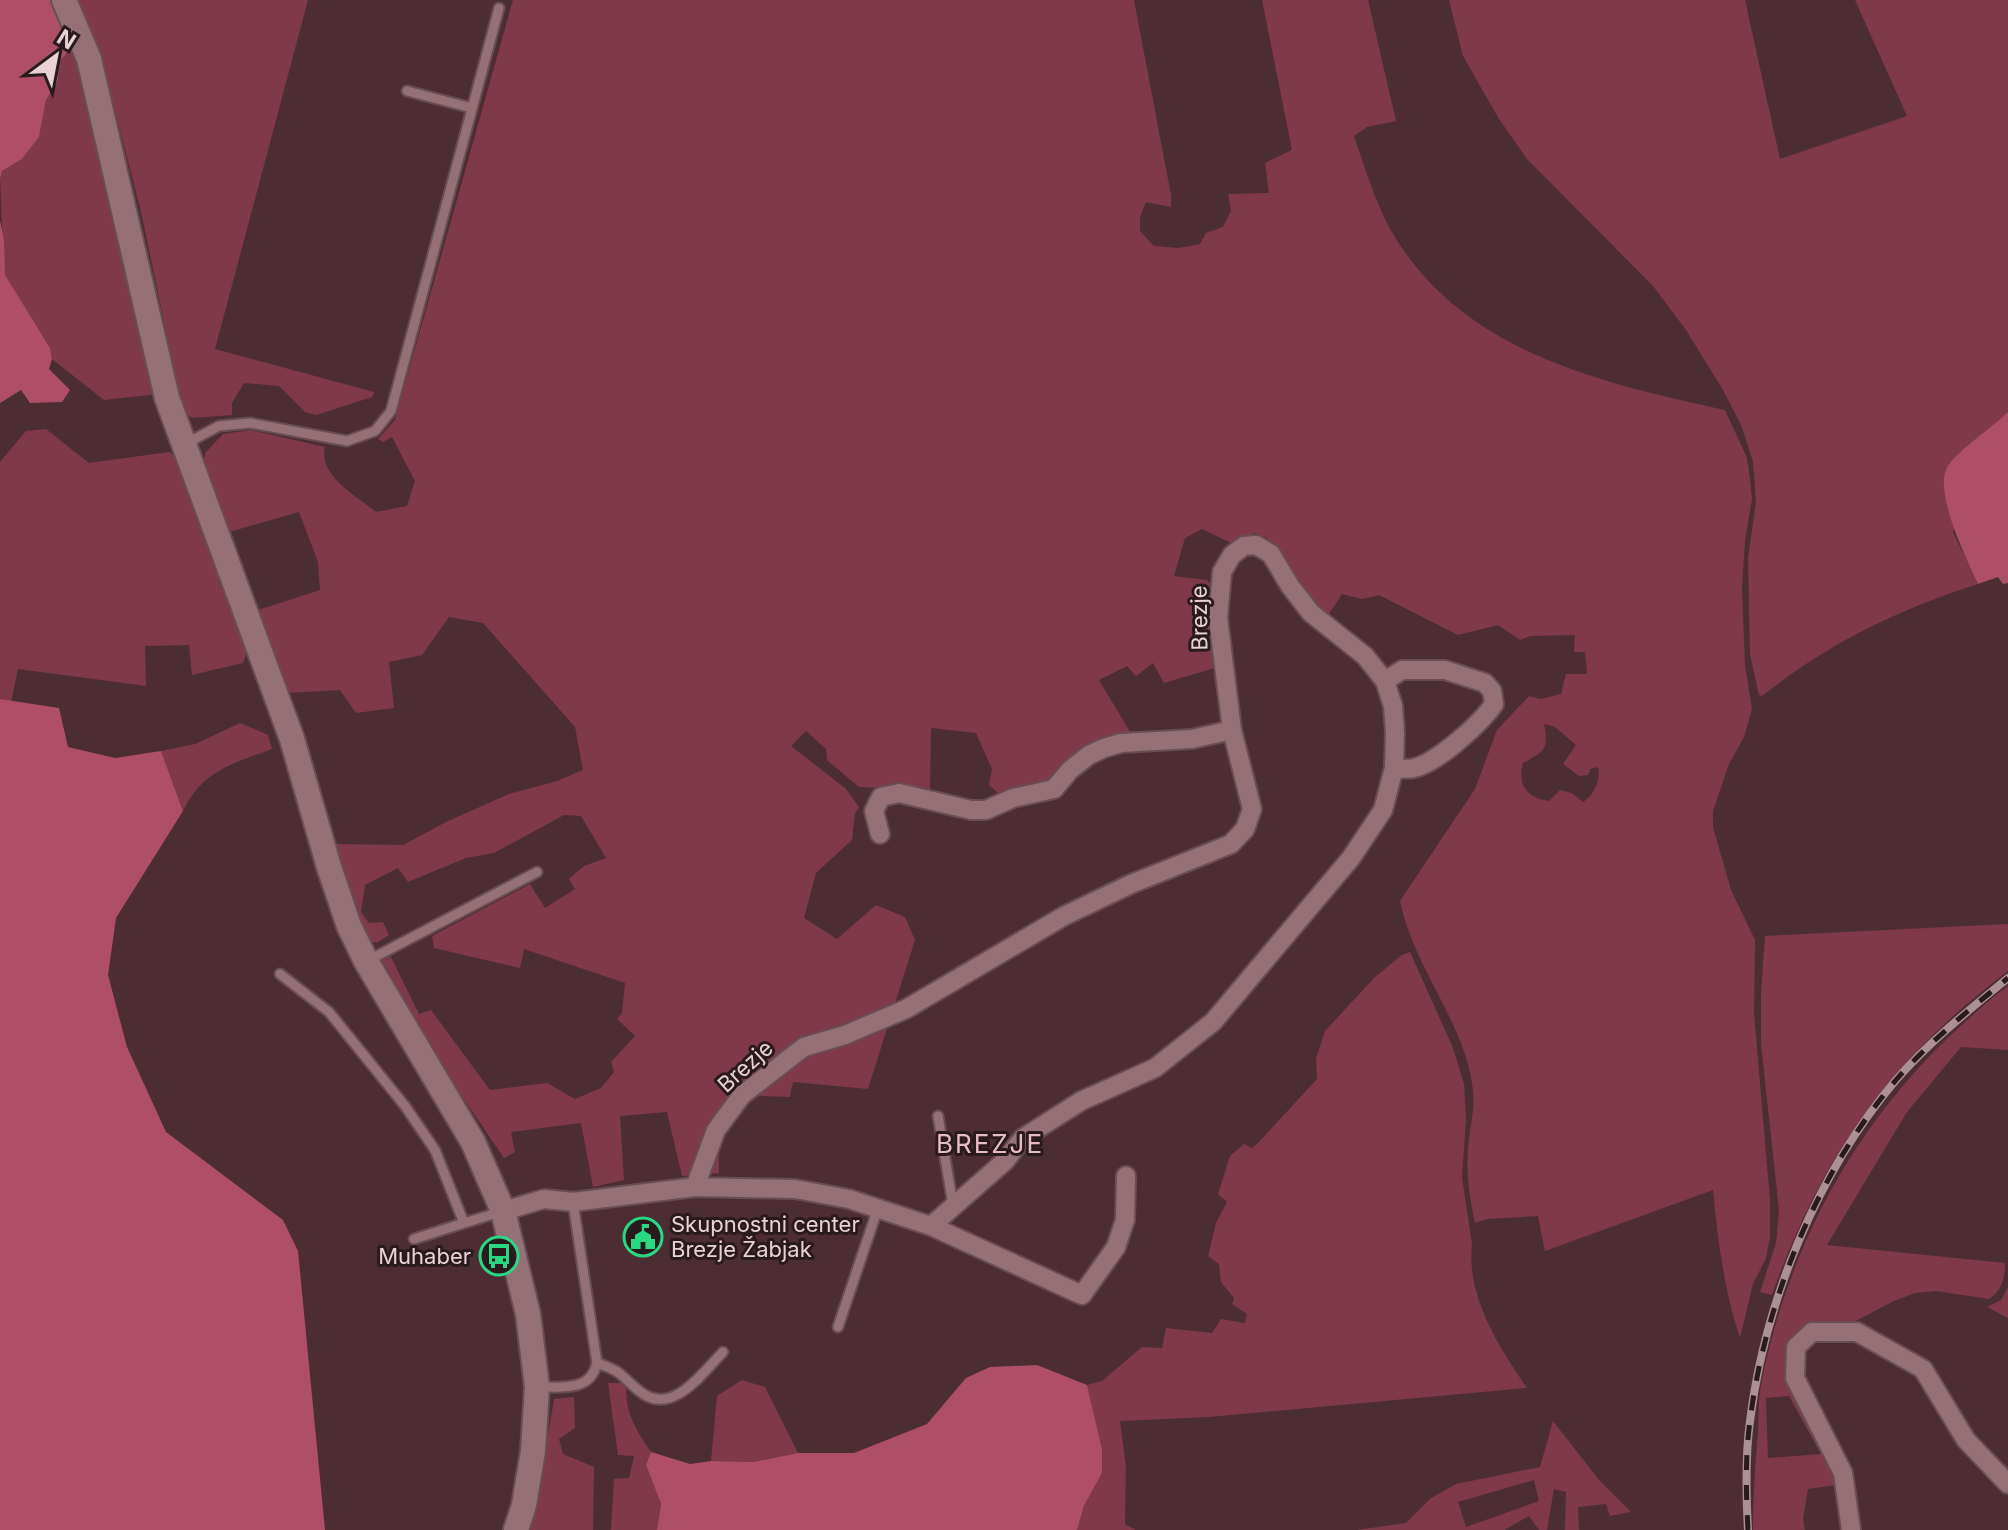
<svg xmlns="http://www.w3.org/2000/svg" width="2008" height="1530" viewBox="0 0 2008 1530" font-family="Inter,sans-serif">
  <rect width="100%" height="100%" fill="#4d2d34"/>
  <!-- green -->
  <path fill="#7f394b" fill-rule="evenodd" d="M 75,0 L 308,0 L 215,349 L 374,392 L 372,397 L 316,415 L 305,412 L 279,386 L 244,383 L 232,403 L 232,415 L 192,418 L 183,412 L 141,212 L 108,83 Z
    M 513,0 L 1134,0 L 1171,195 L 1171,207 L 1146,202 L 1140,217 L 1140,231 L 1154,246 L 1179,248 L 1200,244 L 1206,233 L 1223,227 L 1231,211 L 1228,194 L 1269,193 L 1265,163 L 1292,150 L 1262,0 L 1368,0 L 1396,121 L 1367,127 L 1354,136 C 1367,174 1379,215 1402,248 C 1475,355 1606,384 1725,410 L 1747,458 L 1750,479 L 1752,499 L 1745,540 L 1742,588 L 1745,665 L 1752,709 L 1744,737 L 1729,764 L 1713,811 L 1713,827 L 1731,890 L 1755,940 L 1754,1013 L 1770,1200 L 1770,1237 L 1766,1258 L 1753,1284 L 1740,1338 C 1724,1289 1718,1242 1713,1190 L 1545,1251 L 1538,1216 L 1487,1219 L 1475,1223 C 1470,1199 1466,1175 1468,1150 C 1470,1121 1477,1109 1471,1077 C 1459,1016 1413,964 1400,901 L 1475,789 L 1497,730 L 1529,696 L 1541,699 L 1561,694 L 1566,674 L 1587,674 L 1585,652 L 1574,652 L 1575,635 L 1531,636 L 1520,640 L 1498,625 L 1458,635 L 1379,595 L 1362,599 L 1342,594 L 1327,617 L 1312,604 L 1267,538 L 1255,533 L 1231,543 L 1202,529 L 1185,538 L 1174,576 L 1207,580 L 1215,589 L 1218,667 L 1164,683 L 1153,663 L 1136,676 L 1127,666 L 1099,680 L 1132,735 C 1088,760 1049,787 998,793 L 989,785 L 992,769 L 976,733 L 931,728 L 930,790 L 859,787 L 827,760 L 826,749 L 806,731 L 791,746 L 846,789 L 859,807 L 855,814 L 852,840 L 816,873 L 804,918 L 837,939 L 876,905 L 905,917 L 915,940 L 868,1089 L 793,1082 L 790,1097 L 733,1095 L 718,1113 L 719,1173 L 682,1176 L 667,1112 L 620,1116 L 624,1180 L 593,1187 L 581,1123 L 511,1132 L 515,1152 L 504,1158 L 457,1089 L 434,1064 L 382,971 L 381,957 L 389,953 L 419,1014 L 431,1010 L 490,1090 L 547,1083 L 575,1099 L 601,1088 L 614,1072 L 611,1062 L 635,1036 L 617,1019 L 622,1013 L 625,983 L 524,949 L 520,968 L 434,948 L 432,936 L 530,884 L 545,908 L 575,889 L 569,879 L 584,866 L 606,858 L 581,816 L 564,815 L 494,853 L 466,858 L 408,882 L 398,868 L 365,885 L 361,912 L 369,923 L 383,922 L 389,935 L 378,942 L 366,943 L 333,844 L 403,845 L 446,822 L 509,794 L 557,781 L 583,770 L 575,727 L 483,623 L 449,617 L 422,655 L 389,662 L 394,708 L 356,713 L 340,690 L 288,693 L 255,611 L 320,590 L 318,562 L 299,512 L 226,533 L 200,472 L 206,452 L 223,434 L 251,430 L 325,447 C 318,476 356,495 376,512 L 407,506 L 415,481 L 392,437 L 383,442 L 378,439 L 395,420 ZM 1544,724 L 1555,727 L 1576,745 L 1563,764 L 1579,776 L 1588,775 L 1590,769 L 1598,767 C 1601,779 1594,796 1583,802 L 1572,793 L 1560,790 L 1549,801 C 1527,798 1517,785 1523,763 C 1545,751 1549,750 1544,724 Z
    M 1449,0 L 1745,0 L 1780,159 L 1907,116 L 1855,0 L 2008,0 L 2008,412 L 1953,532 L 1978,584 C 1897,610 1829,643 1762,696 L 1759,695 L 1750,655 L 1748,558 L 1756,502 L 1753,462 L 1742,427 L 1723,390 L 1686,330 L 1653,286 L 1527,159 L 1499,119 L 1463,56 Z
    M 71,48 L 83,75 L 158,394 L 104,400 L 52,359 L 50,348 L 4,275 L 0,179 L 2,171 L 22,159 L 39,137 L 46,100 L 58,81 L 59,62 Z
    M 46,429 L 89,463 L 169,452 L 179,459 L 215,568 L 247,651 L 243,663 L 192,675 L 189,645 L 145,646 L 146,686 L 18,669 L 11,702 L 0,699 L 0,462 L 26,431 Z
    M 240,723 L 268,735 L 272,749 C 232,764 203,770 183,811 L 161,751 L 195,744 Z
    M 2008,924 L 2008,971 C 1891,1059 1821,1157 1772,1295 L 1760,1292 L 1776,1243 L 1779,1210 L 1761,1044 L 1761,993 L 1765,936 Z
    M 1410,952 L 1453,1048 L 1464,1084 L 1466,1119 L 1462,1177 L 1472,1244 C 1466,1296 1499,1347 1527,1388 L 1209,1417 L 1120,1421 L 1126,1467 L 1125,1524 L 1136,1530 L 1077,1530 L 1084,1506 L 1102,1473 L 1102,1449 L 1087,1385 L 1102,1381 L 1142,1347 L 1162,1348 L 1166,1328 L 1212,1333 L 1221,1319 L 1245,1323 L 1247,1314 L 1232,1304 L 1234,1298 L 1221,1282 L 1219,1264 L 1208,1256 L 1216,1223 L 1227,1202 L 1218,1194 L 1230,1156 L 1244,1144 L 1252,1148 L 1259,1142 L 1317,1079 L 1316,1059 L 1325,1031 L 1375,977 L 1402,955 Z
    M 2008,986 L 2008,1050 L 1961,1047 L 1907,1112 L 1827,1245 L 2005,1263 C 2005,1277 2002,1291 1989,1299 L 1936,1291 L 1915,1293 L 1894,1301 L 1852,1323 L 1793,1342 L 1837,1485 L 1808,1489 L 1803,1519 L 1805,1530 L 1753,1530 C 1753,1497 1755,1466 1758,1433 C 1759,1417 1758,1400 1761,1385 C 1787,1250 1853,1127 1953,1033 C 1971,1017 1988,1000 2008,986 ZM 1789,1396 L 1821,1454 L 1768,1458 L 1766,1398 Z
    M 2008,1287 L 2008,1318 L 1987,1307 L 2001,1300 Z
    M 742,1380 L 765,1387 L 798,1453 L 753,1462 L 711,1461 L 717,1396 Z
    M 608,1383 L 627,1383 C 623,1409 636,1431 651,1452 L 646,1465 L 661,1504 L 657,1530 L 611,1530 L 614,1479 L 629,1478 L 634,1456 L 618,1455 Z
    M 574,1397 L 575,1428 L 559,1439 L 563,1454 L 594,1467 L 593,1530 L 530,1530 L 539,1492 L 554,1399 Z
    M 1553,1421 L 1599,1480 L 1631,1512 L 1610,1516 L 1606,1504 L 1578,1507 L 1579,1530 L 1565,1530 L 1566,1492 L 1554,1489 L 1547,1530 L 1539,1530 L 1529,1516 L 1504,1530 L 1357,1530 L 1406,1523 L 1431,1498 L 1456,1484 L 1540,1467 ZM 1534,1480 L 1539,1501 L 1466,1527 L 1458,1502 Z"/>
  <!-- forest -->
  <path fill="#ae4f67" d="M 0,0 L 52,0 L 71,48 L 59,62 L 58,81 L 46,100 L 39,137 L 22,159 L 2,171 L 0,179 Z
    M 0,220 L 4,240 L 5,275 L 50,348 L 52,359 L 49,369 L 70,390 L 62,402 L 30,403 L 21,390 L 0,403 Z
    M 2008,412 L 2008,583 L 2003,584 L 1998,577 L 1978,584 C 1967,560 1932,490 1948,466 C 1959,449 1992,428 2008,412 Z
    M 0,699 L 59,708 L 68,747 L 115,758 L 161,751 L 183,811 L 116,918 L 108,975 L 127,1047 L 166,1132 L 283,1220 L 298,1251 L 325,1530 L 0,1530 Z
    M 1037,1365 L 1087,1385 L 1102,1449 L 1102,1473 L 1084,1506 L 1077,1530 L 657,1530 L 661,1504 L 646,1465 L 651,1452 L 690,1464 L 711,1461 L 753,1462 L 798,1453 L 854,1453 L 927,1424 L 966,1378 L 990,1367 Z"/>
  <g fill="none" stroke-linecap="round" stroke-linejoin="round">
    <!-- lane casing -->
    <g stroke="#694d54" stroke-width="13">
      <path id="lane" d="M 407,91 L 472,108
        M 187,443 L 219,426 L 250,423 L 347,441 L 375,431 L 391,411 L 499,8
        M 369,960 L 537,872
        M 280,974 L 329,1012 L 405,1106 L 435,1150 L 464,1223 L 500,1212
        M 938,1116 L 953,1205
        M 414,1239 L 464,1223
        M 838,1327 L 878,1208
        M 597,1363 C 623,1372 619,1374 638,1390 C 671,1419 702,1373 723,1352
        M 540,1387 C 564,1387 591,1391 597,1363 L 573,1202"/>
    </g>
    <!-- street casing -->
    <g stroke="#694d54" stroke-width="22">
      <path id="street" d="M 1385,681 L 1402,670 L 1445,670 L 1485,683 L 1492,691 L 1494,704 C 1481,723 1437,763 1414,768 C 1408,770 1400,768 1394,768
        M 880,834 L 874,811 L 881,797 L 899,793 L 971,810 L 986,810 L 1013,798 L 1054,789 L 1070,770 L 1089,755 L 1104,748 L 1121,743 L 1192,739 L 1232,730
        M 695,1187 L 716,1130 L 742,1095 L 804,1047 L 845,1035 L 906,1009 L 1064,916 L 1131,884 L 1231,844 L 1245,829 L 1252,809 L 1232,730 L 1218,618 L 1222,572 L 1232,555 L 1244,546 L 1256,545 L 1271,554 L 1290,586 L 1311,613 L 1365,656 L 1385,681 L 1393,706 L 1395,733 L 1394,768 L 1383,810 L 1351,858 L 1213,1022 L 1155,1068 L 1081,1101 L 1023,1138 L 1005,1161 L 931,1226
        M 503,1211 L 544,1199 L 573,1202 L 695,1187 L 795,1189 L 849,1199 L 931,1226 L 1082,1295 L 1116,1247 L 1125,1220 L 1126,1176
        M 1851,1530 L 1843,1473 L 1795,1378 L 1796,1347 L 1812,1332 L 1857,1332 L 1923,1369 L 1966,1440 L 2008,1484"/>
    </g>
    <!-- secondary casing -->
    <g stroke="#694d54" stroke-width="28">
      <path id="secondary" d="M 64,0 L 89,59 L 167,398 L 292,739 L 329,867 L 349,926 L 366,961 L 473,1142 L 503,1211 L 528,1314 L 537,1387 L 533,1451 L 524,1505 L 516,1530"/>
    </g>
    <!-- lane -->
    <use href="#lane" stroke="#957077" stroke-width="9"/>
    <!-- street -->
    <use href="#street" stroke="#957077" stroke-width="18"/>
    <!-- secondary -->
    <use href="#secondary" stroke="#957077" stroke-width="24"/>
    <!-- rail casing -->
    <g stroke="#ab9196" stroke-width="8">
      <path id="rail" d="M 1748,1530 C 1746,1494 1745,1457 1750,1421 C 1765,1301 1817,1173 1896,1080 C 1929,1042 1969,1010 2008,978"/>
    </g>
    <!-- rail -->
    <use href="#rail" stroke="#291a1d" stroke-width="5" stroke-dasharray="15" stroke-linecap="butt"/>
  </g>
  <!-- icons -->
  <defs>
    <g id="civic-ring" transform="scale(2)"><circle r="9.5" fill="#291a1d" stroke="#2ad884" stroke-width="1.5"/><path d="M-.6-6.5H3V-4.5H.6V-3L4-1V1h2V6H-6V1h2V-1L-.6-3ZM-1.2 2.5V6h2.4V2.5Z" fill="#2ad884"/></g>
    <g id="bus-ring" transform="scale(2)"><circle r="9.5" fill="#291a1d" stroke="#2ad884" stroke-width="1.5"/><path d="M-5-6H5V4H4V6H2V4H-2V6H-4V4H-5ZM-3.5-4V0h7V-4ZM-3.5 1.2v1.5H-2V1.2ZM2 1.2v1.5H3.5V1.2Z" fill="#2ad884"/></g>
  </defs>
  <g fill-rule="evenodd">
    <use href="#civic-ring" x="643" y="1237"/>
    <use href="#bus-ring" x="499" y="1256"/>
  </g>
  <g text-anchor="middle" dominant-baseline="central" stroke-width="6" stroke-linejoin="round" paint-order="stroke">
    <!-- street labels -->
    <g font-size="22" fill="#e8d2d6" stroke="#291a1d">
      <text transform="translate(1199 618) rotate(-91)">Brezje</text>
      <text transform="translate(745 1066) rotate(-42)">Brezje</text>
    </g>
    <!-- poi labels -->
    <g font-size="22" fill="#e8d2d6" stroke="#291a1d" text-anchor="start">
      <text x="671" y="1224">Skupnostni center<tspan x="671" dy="25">Brezje Žabjak</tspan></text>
      <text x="471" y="1256" text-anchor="end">Muhaber</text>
    </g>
    <!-- quarter labels -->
    <g font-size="26" letter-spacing="2" fill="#e5bcc3" stroke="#291a1d">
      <text x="990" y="1143">BREZJE</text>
    </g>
  </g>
  <!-- north arrow -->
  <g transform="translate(56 56) rotate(32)" stroke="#291a1d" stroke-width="6" paint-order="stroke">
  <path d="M0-6L14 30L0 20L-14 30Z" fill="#e8d2d6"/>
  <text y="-12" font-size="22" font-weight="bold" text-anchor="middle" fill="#e8d2d6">N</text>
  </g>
</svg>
